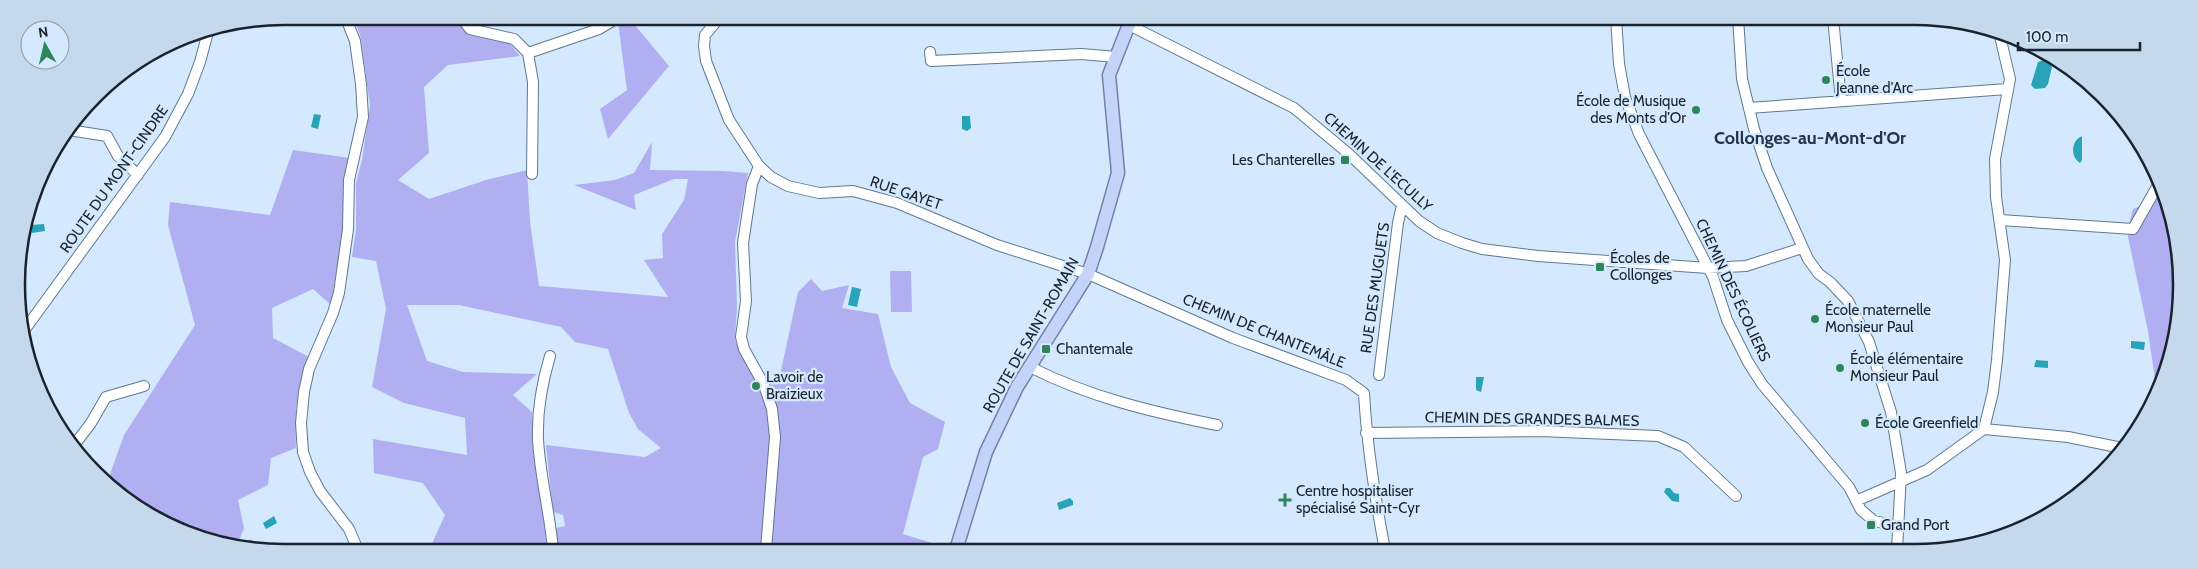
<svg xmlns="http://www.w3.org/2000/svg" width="2198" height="569" viewBox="0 0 2198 569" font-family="Cabin,sans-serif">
  <rect width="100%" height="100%" fill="#d4e9fe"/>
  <!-- green -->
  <path fill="#b0aff1" d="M 354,16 L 452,16 L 467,33 L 508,41 L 520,56 L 448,65 L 424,87 L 429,153 L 398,180 L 429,199 L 486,180 L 527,170 L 530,222 L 539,286 L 668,297 L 644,260 L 663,258 L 662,234 L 684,200 L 688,179 L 674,179 L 634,195 L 636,210 L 574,185 L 615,180 L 634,173 L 652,142 L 650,170 L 723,171 L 748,173 L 735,242 L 737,307 L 735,340 L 760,385 L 770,412 L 771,437 L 762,550 L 557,550 L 556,528 L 565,526 L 563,515 L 553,512 L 546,445 L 645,457 L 661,448 L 638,429 L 629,413 L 608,349 L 575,342 L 561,327 L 459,305 L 407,305 L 427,361 L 463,372 L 537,374 L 513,395 L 532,412 L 536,474 L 545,521 L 546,550 L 429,550 L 445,515 L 423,483 L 374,473 L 373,439 L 467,455 L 465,418 L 404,403 L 372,387 L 386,309 L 376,261 L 352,257 L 356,230 L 356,183 L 362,160 L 370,106 L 361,39 Z
    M 628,17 L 669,66 L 608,139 L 600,109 L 627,90 L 618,22 Z
    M 293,150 L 350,158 L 343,184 L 343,229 L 331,305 L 313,289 L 272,308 L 273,338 L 309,357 C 295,391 295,413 296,448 L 271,458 L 268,485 L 238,500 L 244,528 L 237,546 L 150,517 L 108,480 L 124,435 L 195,325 L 168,225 L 170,202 L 270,215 Z
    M 2161,192 L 2173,215 L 2179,320 L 2157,393 L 2148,331 L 2127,232 L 2133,209 L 2153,201 Z
    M 890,271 L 911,271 L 912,312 L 891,312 Z
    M 811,279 L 822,291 L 849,285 L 842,308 L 878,314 L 891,367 L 910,403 L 945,422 L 938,449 L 923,457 L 903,534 L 948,548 L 948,550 L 771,550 L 778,437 L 768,385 L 778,384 L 798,292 Z
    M 249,539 L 262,544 L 260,550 L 246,549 Z"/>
  <!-- water -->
  <path fill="#28a3b8" d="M 2043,60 L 2049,61 L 2052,67 L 2048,84 L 2045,88 L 2035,89 L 2031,85 L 2038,62 Z
    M 314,114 L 321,115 L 318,129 L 311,127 Z
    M 962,116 L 970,116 L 971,128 L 967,131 L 962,129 Z
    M 2082,136 L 2082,160 L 2080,163 C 2070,156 2071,141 2082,136 Z
    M 44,224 L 45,231 L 32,233 L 31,225 Z
    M 852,287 L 861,289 L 857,307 L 848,305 Z
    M 2131,341 L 2145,342 L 2144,350 L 2131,348 Z
    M 2036,360 L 2048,361 L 2048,368 L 2034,367 Z
    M 1476,377 L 1484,377 L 1481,392 L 1476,390 Z
    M 1666,488 L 1670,488 L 1674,493 L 1679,494 L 1679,502 L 1672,501 L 1664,492 Z
    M 1070,498 L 1073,501 L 1073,505 L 1059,510 L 1057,503 Z
    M 274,516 L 277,523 L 266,529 L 263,523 Z"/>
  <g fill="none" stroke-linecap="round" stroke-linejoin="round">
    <!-- minor casing -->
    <g stroke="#60788f" stroke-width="12">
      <path id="minor" d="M 345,16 L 355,41 L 361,84 L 363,117 L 349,180 L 348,229 L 339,293 L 333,313 L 309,369 L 304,392 L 301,423 L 303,452 L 310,472 L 320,491 L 349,529 L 358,550
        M 460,16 L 470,29 L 514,39 L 528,53 L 533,82 L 532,174
        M 720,17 L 705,35 L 704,46 L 706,61 L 729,120 L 759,166 L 771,177 L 788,186 L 819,193 L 853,191 L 897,203 L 997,245 L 1088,274 L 1233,338 L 1346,380 L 1364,393 C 1367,446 1375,498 1385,550
        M 1616,18 L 1619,64 L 1625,97 L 1639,134 L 1713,277 L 1727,320 L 1748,362 L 1762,384 L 1849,487 L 1861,510 L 1874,521 L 1898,526
        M 1738,18 L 1742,79 L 1754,129 L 1767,168 L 1808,259 L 1819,274 L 1830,282 L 1848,301 L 1869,342 L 1891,412 L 1901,473 L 1897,550
        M 1833,18 L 1841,101
        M 1129,25 L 1294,108 L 1349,154 L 1419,221 L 1437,233 L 1462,243 L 1482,249 L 1538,256 L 1708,268 L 1746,266 L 1802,248
        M 930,52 L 931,61 L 1081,54 L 1117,57
        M 528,53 L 599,29 L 619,17
        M 1749,108 L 2007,89
        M 73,128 L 75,131 L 107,136 L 118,156 L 138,175
        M 759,166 L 752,184 L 743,243 L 746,301 L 741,337 L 744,349 L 764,385 L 772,409 L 775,437 L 766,550
        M 2000,220 L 2133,229 L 2158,185
        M 23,332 L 165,137 L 188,94 L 200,62 L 208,32
        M 550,356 C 542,383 537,411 538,439 C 540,477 550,513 553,550
        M 1030,367 C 1089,397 1152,412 1217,425
        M 1379,375 L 1398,223 L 1402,205
        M 1984,429 L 1993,392 L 1997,360 L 2005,260 L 1996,197 L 1995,159 L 2010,79 L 2000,36
        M 1984,429 L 2068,437 L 2122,448
        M 1366,433 L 1540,431 L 1658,436 L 1684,447 L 1736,496
        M 72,448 L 91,423 L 106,397 L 144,386
        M 1856,501 L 1927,470 L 1984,429"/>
    </g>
    <!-- major casing -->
    <g stroke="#6e83ac" stroke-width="15">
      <path id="major" d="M 956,550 L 986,452 L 1017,387 L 1088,274 L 1097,247 L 1118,173 L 1109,75 L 1132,17"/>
    </g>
    <!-- minor -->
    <use href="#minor" stroke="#fff" stroke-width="10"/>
    <!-- major -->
    <use href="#major" stroke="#c4d3f7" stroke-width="12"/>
  </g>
  <!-- markers -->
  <g fill="#2f855a" stroke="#d4e9fe" stroke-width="2">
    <circle cx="1826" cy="80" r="5"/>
    <circle cx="1696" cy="110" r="5"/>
    <rect x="1340" y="155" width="10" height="10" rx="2.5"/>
    <rect x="1595" y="262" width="10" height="10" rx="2.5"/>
    <circle cx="1815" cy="319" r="5"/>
    <rect x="1041" y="344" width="10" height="10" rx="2.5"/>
    <circle cx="1840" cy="368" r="5"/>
    <circle cx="756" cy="386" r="5"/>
    <circle cx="1865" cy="423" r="5"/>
    <path d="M1282.5 492.5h5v5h5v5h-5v5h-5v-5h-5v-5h5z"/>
    <rect x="1866" y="520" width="10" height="10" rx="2.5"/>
  </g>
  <g text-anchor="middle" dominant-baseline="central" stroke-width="4.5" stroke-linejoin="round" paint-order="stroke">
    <!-- poi labels -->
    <g font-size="15" fill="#1a232d" stroke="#d4e9fe" text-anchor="start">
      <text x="1836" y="71">École<tspan x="1836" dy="17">Jeanne d'Arc</tspan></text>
      <text x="1686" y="101" text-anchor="end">École de Musique<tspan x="1686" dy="17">des Monts d’Or</tspan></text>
      <text x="1335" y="160" text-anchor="end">Les Chanterelles</text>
      <text x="1610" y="258">Écoles de<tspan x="1610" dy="17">Collonges</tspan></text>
      <text x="1825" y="310">École maternelle<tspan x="1825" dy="17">Monsieur Paul</tspan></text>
      <text x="1056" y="349">Chantemale</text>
      <text x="1850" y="359">École élémentaire<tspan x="1850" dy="17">Monsieur Paul</tspan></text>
      <text x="766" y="377">Lavoir de<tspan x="766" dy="17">Braizieux</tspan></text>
      <text x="1875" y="423">École Greenfield</text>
      <text x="1296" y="491">Centre hospitaliser<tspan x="1296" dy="17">spécialisé Saint-Cyr</tspan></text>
      <text x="1881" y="525">Grand Port</text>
    </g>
    <!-- street labels -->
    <g font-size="15" fill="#1a232d" stroke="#d4e9fe">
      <text transform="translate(1378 162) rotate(42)">CHEMIN DE L'ECULLY</text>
      <text transform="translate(114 179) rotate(-55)">ROUTE DU MONT-CINDRE</text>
      <text transform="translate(906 193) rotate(19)">RUE GAYET</text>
      <text transform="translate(1375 288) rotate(-82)">RUE DES MUGUETS</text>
      <text transform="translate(1733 290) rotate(65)">CHEMIN DES ÉCOLIERS</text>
      <text transform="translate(1264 331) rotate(22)">CHEMIN DE CHANTEMÂLE</text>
      <text transform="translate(1031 335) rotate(-60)">ROUTE DE SAINT-ROMAIN</text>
      <text transform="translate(1532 419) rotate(1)">CHEMIN DES GRANDES BALMES</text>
    </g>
    <!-- quarter labels -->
    <g font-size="18" font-weight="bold" fill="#20354a" stroke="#d4e9fe">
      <text x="1810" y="138">Collonges-au-Mont-d'Or</text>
    </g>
  </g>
  <!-- crop -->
  <path d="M0 0H2198V569H0ZM284 25H1914A259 259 0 0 1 2173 284V285A259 259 0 0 1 1914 544H284A259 259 0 0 1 25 285V284A259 259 0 0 1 284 25Z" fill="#c5d9ed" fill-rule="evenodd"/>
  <path fill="none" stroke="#1a232d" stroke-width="2.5" d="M284 25H1914A259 259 0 0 1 2173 284V285A259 259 0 0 1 1914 544H284A259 259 0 0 1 25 285V284A259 259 0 0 1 284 25Z"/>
  <!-- north arrow -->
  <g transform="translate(45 45) rotate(352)"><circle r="24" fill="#d4e9fe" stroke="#8a9aaa"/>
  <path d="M0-4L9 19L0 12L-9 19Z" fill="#2f855a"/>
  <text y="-8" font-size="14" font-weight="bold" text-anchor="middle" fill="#1a232d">N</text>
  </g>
  <!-- scale -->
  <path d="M2018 42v8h122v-8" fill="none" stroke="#1a232d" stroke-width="2.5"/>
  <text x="2026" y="42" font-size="15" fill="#1a232d" stroke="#d4e9fe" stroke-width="4" paint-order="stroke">100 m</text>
</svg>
